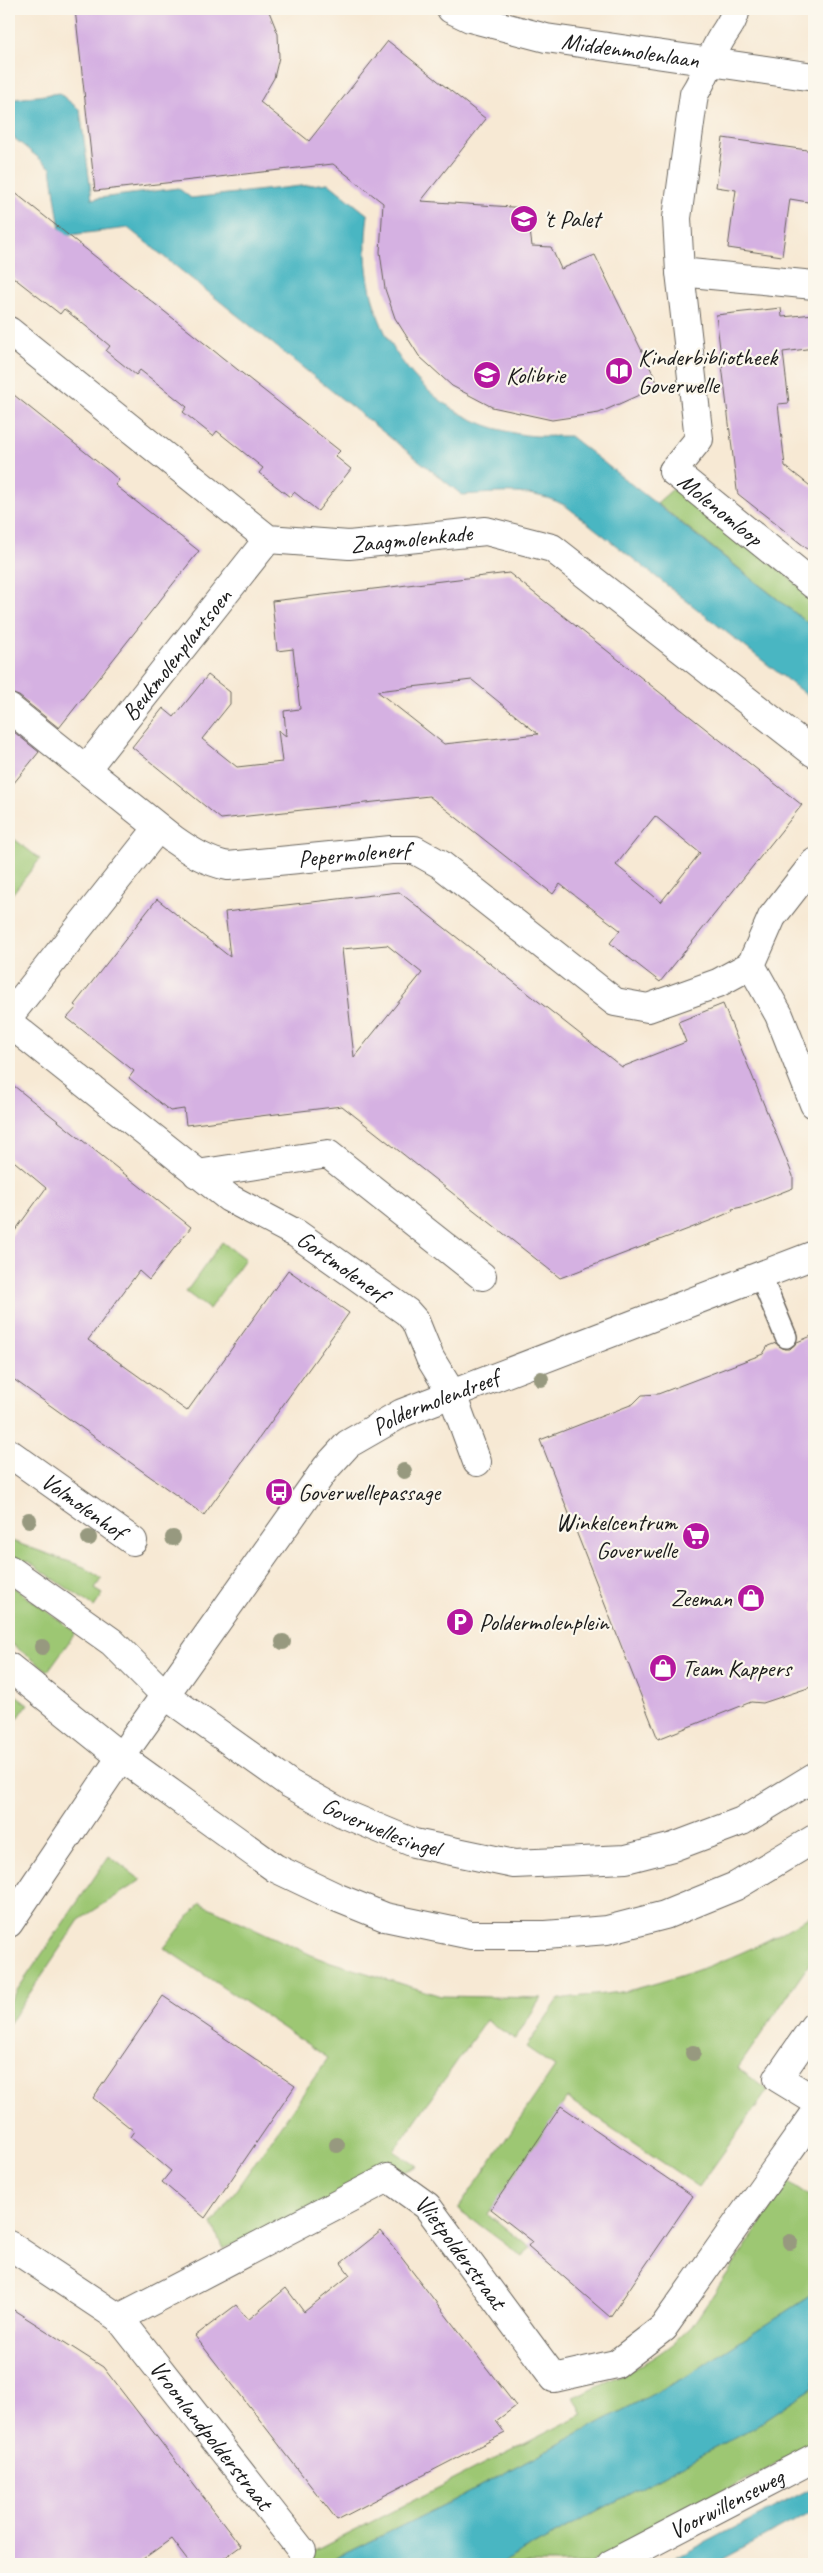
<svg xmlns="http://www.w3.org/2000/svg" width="823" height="2573" viewBox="0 0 823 2573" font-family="Caveat,sans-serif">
  <rect width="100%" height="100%" fill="#fbf7ec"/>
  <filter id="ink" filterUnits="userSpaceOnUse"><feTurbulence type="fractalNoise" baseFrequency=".02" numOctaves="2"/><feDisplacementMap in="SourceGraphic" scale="10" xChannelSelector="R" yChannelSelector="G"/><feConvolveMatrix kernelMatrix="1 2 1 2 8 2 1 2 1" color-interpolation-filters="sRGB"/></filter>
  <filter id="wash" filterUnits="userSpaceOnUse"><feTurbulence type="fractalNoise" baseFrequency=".0096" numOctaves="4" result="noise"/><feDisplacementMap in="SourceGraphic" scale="20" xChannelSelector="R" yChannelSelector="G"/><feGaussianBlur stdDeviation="1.12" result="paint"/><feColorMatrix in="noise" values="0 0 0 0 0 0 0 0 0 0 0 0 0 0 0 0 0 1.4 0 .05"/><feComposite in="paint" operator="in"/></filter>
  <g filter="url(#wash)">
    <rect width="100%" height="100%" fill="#f7e9d4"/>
    <!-- green -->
    <path fill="#9dc773" stroke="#5c7248" d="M 674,488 L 814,597 L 814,628 L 657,503 Z
      M 9,835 L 40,859 L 9,898 Z
      M 222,1242 L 245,1259 L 209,1309 L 186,1292 Z
      M 9,1540 L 84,1567 L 102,1579 L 95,1589 L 103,1594 L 94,1607 L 28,1561 L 20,1565 L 9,1556 Z
      M 9,1584 L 76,1632 L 48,1671 L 9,1642 Z
      M 9,1690 L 28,1704 L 9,1731 Z
      M 109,1856 L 141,1880 L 79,1920 L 9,2024 L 9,2002 Z
      M 200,1903 L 318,1958 L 441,1996 L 541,1998 L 515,2039 L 486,2020 L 394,2151 L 417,2166 L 223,2249 L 212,2224 L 328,2058 L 164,1948 Z
      M 814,1913 L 814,1957 L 738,2068 L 768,2090 L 699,2187 L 567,2098 L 488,2214 L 530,2248 L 523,2257 L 458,2209 L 555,2067 L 526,2047 L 559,1999 C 584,1995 611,1995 635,1989 C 700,1972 758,1950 814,1913 Z
      M 789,2182 L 812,2198 L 814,2194 L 814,2294 L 687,2376 L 452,2501 L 325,2564 L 289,2564 L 583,2414 L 574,2397 C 621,2374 653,2365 692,2326 Z
      M 814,2387 L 814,2444 L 589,2564 L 499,2564 L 754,2427 Z"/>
    <!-- water -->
    <path fill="#48b6c2" stroke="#32696f" d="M 59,93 L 80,110 L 92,199 L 178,188 L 191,198 L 328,183 L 368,215 C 353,320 416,419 525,435 C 540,437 555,436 570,436 L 814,628 L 814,701 L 566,506 C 533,488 499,493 462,495 L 128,228 L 61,236 L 51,168 L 9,134 L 9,100 Z
      M 814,2294 L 814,2387 L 754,2427 L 499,2564 L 325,2564 L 452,2501 L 687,2376 Z
      M 814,2487 L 814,2510 L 714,2564 L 664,2564 Z"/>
    <g id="blocks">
      <!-- building -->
      <path fill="#d5b1e2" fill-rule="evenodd" d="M 75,9 L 268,9 L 278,34 L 279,57 L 274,78 L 260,102 L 309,141 L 388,41 L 486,119 L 421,201 L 527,208 L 532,246 L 551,247 L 561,269 L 595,255 L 659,386 L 599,413 L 552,420 L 492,407 L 452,386 L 419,356 L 395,318 L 385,289 L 380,252 L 383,203 L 333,164 L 95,191 Z
        M 723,138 L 814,151 L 814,203 L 790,199 L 782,256 L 728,248 L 736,190 L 716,187 Z
        M 9,188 L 340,451 L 335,456 L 351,469 L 318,511 L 294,492 L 290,497 L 259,473 L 263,468 L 217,431 L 213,436 L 183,412 L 187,407 L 163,388 L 140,370 L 136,375 L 106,351 L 110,346 L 87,327 L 64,309 L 60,314 L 9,274 Z
        M 781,308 L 782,317 L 814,314 L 814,348 L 783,352 L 789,403 L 778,404 L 785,466 L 814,489 L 814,554 L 738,494 L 737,490 L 716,315 Z
        M 9,391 L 110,472 L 119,480 L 115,485 L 199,551 L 59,728 L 19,696 L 9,693 Z
        M 509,573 L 802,805 L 660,982 L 610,943 L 620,930 L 560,884 L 553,894 L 429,796 L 221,819 L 132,747 L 163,708 L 174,717 L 208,675 L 230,692 L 230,704 L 202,739 L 237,767 L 282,762 L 278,730 L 286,736 L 284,711 L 300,709 L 293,649 L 277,651 L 272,601 ZM 472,680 L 538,734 L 444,744 L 377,691 ZM 655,816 L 700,853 L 661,902 L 616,865 Z
        M 9,728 L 39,752 L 9,789 Z
        M 399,892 L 622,1067 L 686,1042 L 678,1022 L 723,1004 L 793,1176 L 793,1188 L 747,1206 L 732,1209 L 733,1211 L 712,1220 L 560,1278 L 342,1106 L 186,1125 L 184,1109 L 170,1111 L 129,1078 L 134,1071 L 67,1018 L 77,1007 L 74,1005 L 157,899 L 230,957 L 225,912 ZM 387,945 L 422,973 L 354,1057 L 342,949 Z
        M 9,1082 L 191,1227 L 149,1280 L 139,1271 L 88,1340 L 187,1411 L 288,1270 L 349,1313 L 204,1515 L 9,1376 L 9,1239 L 46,1188 L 9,1157 Z
        M 814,1335 L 814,1686 L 763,1703 L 751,1702 L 658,1739 L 540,1440 L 633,1404 L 642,1395 L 658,1394 L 763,1354 L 768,1346 L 776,1343 L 784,1349 L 790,1349 L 797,1342 Z
        M 163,1996 L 295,2086 L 205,2218 L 162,2182 L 171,2171 L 130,2137 L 134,2131 L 93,2098 Z
        M 561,2106 L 693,2196 L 610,2317 L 528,2246 L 532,2241 L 491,2209 Z
        M 381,2231 L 516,2406 L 496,2421 L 505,2433 L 337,2520 L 195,2336 L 236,2305 L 248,2320 L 286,2288 L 304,2312 L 350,2275 L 341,2263 Z
        M 9,2307 L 103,2367 L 241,2546 L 216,2564 L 190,2564 L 171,2539 L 136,2564 L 9,2564 Z"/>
    </g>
  </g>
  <g filter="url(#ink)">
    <use href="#blocks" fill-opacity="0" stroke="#69645c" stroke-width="1"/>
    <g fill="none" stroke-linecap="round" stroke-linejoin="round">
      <!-- service casing -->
      <g stroke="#69645c" stroke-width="24">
        <path id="service" d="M 761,1277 L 786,1337"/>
      </g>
      <!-- pedestrian casing -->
      <g stroke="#69645c" stroke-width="30">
        <g id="pedestrian">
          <path id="s1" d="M 673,471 L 814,585"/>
        </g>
      </g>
      <!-- minor casing -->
      <g stroke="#69645c" stroke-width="30">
        <g id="minor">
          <path d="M 680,272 L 814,285"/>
          <path id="s2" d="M 9,331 L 268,539 L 349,545 L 486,531 L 552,548 L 814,753"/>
          <path d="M 673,471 L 699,439 L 680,272 L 677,218 L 694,94 C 705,78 709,60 718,44 C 725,30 733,24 736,9"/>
          <path id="s3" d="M 9,708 L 173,839 C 190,851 207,862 228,866 L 391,850 L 415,850 L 440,864 L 615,1002 L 648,1008 L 718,983 L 751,965"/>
          <path id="s4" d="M 86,769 L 268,539"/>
          <path d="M 814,863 L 772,917 L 751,965 L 779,1015 L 814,1104"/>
          <path d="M 9,1016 L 158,828"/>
          <path id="s5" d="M 9,1023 L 229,1198 L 297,1234 L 407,1312 L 415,1321 L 430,1358 L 452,1394 L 477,1462"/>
          <path d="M 197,1174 L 328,1154 L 482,1276"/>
          <path id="s6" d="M 9,1453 L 133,1541"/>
          <path d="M 9,1923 L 121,1757"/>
          <path d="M 814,2026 L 778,2078 L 814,2100"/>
          <path id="s7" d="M 9,2245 L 119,2318 L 388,2178 L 427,2206 L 554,2378 L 616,2364 L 663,2328 L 814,2115"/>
          <path id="s8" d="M 119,2318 L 302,2551"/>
          <path id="s9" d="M 611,2564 L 814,2458"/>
        </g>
      </g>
      <!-- tertiary casing -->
      <g stroke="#69645c" stroke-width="30">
        <g id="tertiary">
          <path id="s10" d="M 451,9 L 470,18 L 546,38 L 814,77"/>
          <path id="s11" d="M 121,1757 L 326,1468 L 348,1444 L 402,1413 L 814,1255"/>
        </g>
      </g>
      <!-- secondary casing -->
      <g stroke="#69645c" stroke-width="30">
        <g id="secondary">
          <path id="s12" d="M 9,1569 L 112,1642 L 165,1695 L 290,1784 L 342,1813 L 414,1843 L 514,1864 L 626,1859 L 673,1847 L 742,1821 L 814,1777"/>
          <path d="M 9,1667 L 121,1757 L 275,1868 L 338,1898 L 385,1917 L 471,1935 L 546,1935 L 607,1930 L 665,1915 L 736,1886 L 814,1839"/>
        </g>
      </g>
      <!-- service -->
      <use href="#service" stroke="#fff" stroke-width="21"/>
      <!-- pedestrian -->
      <use href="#pedestrian" stroke="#fff" stroke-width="28"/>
      <!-- minor -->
      <use href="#minor" stroke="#fff" stroke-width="28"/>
      <!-- tertiary -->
      <use href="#tertiary" stroke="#fff" stroke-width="28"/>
      <!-- secondary -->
      <use href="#secondary" stroke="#fff" stroke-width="28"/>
    </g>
    <!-- trees -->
    <g fill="#97997f">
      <circle cx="541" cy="1379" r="8"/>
      <circle cx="404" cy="1471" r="8"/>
      <circle cx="29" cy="1520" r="8"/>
      <circle cx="89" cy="1538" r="8"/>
      <circle cx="173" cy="1538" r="8"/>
      <circle cx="283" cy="1642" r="8"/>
      <circle cx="42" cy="1647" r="8"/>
      <circle cx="693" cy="2053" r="8"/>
      <circle cx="337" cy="2145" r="8"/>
      <circle cx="790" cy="2242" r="8"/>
    </g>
  </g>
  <!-- icons -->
  <defs>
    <g id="school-disc" transform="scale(1.4375)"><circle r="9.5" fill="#b5179e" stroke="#fbf7ec"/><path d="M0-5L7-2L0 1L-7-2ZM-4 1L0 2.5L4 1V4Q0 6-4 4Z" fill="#fff"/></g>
    <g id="library-disc" transform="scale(1.4375)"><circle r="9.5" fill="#b5179e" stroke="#fbf7ec"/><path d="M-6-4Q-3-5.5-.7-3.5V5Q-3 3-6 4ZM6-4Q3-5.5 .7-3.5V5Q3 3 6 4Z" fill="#fff"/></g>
    <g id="bus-disc" transform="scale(1.4375)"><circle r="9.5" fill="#b5179e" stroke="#fbf7ec"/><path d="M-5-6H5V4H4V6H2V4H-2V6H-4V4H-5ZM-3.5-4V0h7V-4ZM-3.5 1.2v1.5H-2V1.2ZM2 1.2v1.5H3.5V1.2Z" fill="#fff"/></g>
    <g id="supermarket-disc" transform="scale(1.4375)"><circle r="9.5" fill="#b5179e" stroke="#fbf7ec"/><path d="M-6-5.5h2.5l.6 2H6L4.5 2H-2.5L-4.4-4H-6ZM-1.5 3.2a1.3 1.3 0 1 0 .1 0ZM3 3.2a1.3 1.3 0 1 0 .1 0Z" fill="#fff"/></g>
    <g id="shop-disc" transform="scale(1.4375)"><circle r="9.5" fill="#b5179e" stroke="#fbf7ec"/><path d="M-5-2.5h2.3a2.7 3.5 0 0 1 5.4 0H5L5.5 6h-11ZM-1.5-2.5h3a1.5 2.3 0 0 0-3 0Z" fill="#fff"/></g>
    <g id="parking-disc" transform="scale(1.4375)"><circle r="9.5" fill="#b5179e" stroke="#fbf7ec"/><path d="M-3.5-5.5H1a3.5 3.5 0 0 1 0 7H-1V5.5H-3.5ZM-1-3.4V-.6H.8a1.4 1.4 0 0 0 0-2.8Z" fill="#fff"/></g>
  </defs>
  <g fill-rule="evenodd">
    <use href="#school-disc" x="524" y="219"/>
    <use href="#library-disc" x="619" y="371"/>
    <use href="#school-disc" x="487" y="375"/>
    <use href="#bus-disc" x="279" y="1492"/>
    <use href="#supermarket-disc" x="696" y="1536"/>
    <use href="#shop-disc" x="751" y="1598"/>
    <use href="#parking-disc" x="460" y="1622"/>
    <use href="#shop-disc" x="663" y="1668"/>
  </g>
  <g text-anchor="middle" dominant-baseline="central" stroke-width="4.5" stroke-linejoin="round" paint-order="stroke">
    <!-- street labels -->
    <g font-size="24" fill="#1c1c1c" stroke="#fbf7ec">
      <text stroke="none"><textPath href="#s10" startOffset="185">Middenmolenlaan</textPath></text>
      <text stroke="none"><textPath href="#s1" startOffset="61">Molenomloop</textPath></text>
      <text stroke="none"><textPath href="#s2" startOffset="476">Zaagmolenkade</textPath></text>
      <text stroke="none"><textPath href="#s4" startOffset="146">Beukmolenplantsoen</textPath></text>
      <text stroke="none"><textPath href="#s3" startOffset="398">Pepermolenerf</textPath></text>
      <text stroke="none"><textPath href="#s5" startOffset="414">Gortmolenerf</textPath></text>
      <text stroke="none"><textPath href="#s11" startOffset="484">Poldermolendreef</textPath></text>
      <text stroke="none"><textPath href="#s6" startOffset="91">Volmolenhof</textPath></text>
      <text stroke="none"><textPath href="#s12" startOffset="456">Goverwellesingel</textPath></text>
      <text stroke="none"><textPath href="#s7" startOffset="540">Vlietpolderstraat</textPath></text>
      <text stroke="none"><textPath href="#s8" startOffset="149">Vroonlandpolderstraat</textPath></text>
      <text stroke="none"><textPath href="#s9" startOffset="130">Voorwillenseweg</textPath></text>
    </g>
    <!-- poi labels -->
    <g font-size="24" fill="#1c1c1c" stroke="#fbf7ec" text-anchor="start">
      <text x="543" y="219">'t Palet</text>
      <text x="638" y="357">Kinderbibliotheek<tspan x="638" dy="28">Goverwelle</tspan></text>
      <text x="506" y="375">Kolibrie</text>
      <text x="298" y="1492">Goverwellepassage</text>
      <text x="677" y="1522" text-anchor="end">Winkelcentrum<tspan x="677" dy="28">Goverwelle</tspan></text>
      <text x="732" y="1598" text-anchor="end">Zeeman</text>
      <text x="479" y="1622">Poldermolenplein</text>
      <text x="682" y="1668">Team Kappers</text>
    </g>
  </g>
  <!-- margin -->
  <rect width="823" height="2573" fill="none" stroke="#fbf7ec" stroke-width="30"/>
</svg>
